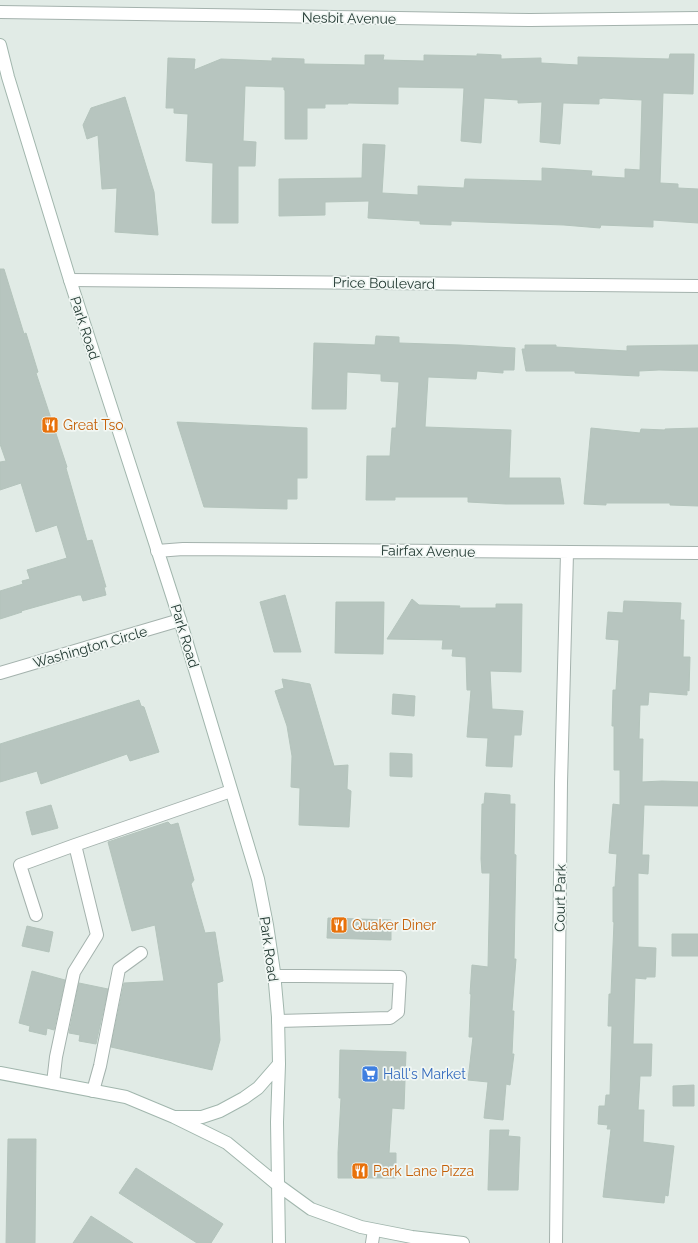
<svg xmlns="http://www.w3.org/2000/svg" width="698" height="1243" viewBox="0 0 698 1243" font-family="Raleway,sans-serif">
  <rect width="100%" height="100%" fill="#e1ebe6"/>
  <!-- building -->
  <path fill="#b7c5bf" stroke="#b4c4bc" d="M 477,54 L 501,55 L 501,59 L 541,58 L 541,63 L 578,65 L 578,57 L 669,59 L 670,54 L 694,54 L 693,94 L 663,93 L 660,183 L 678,184 L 678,188 L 698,189 L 698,223 L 653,220 L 653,227 L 601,225 L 600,228 L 564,225 L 451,221 L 451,225 L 420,224 L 420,221 L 368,218 L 369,201 L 325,202 L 325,215 L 279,216 L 279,179 L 362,178 L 363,144 L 385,145 L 382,193 L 418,195 L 418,186 L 464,188 L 465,179 L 542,181 L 542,168 L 592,171 L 591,176 L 625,178 L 625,169 L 640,170 L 642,100 L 603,98 L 599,99 L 599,104 L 563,103 L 560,144 L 540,142 L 542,102 L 518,103 L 518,100 L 484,98 L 481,143 L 461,141 L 464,88 L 398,87 L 398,104 L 348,103 L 348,104 L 325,104 L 325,108 L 307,108 L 307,139 L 285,139 L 285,90 L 284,90 L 284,87 L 245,86 L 243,141 L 256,142 L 255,166 L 238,166 L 238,223 L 212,223 L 213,163 L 186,161 L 188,114 L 174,113 L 174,108 L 166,108 L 168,58 L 195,59 L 194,70 L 221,59 L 272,61 L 272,58 L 304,59 L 304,64 L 365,65 L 365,55 L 384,55 L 383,60 L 424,61 L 424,55 L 477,56 Z
    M 125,97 L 154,192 L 158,235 L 115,232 L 117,188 L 102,189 L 98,135 L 87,139 L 83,125 L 91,108 Z
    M 0,269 L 4,269 L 24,334 L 26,333 L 38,372 L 36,373 L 67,467 L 66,468 L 87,541 L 92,540 L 106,587 L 104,587 L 106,595 L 83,601 L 81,595 L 78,595 L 21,611 L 22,612 L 0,619 L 0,591 L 23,584 L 22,581 L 30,579 L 27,570 L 67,558 L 57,525 L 36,532 L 21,483 L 0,490 L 0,462 L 6,461 L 0,444 Z
    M 376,336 L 399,337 L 399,343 L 460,345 L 515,348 L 514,370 L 503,370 L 503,373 L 477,371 L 476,379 L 428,377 L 425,427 L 511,430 L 509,478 L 560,478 L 564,504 L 506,504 L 468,502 L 468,497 L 395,497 L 395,500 L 366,500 L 367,456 L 390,456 L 392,428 L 396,428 L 399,382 L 381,381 L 381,374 L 347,372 L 346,409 L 312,409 L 314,343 L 375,345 Z
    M 525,345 L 556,345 L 556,347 L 627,351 L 627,346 L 698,345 L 698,371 L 659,370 L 639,371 L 639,376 L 575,373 L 575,371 L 526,371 L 522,349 L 525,349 Z
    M 177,422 L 307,428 L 307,478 L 297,478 L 297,499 L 287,499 L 287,509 L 204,507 Z
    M 591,428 L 640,433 L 641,429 L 665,430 L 665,429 L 698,428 L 698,506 L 670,505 L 670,503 L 606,503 L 606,505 L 584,504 Z
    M 285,595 L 301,652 L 274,652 L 260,602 Z
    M 412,599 L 419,605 L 460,606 L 459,608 L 496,608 L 496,604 L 522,604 L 521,672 L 490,671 L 492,709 L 523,711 L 521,735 L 514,735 L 512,767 L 486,766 L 488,738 L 467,737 L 471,690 L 467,690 L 466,657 L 452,656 L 453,649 L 442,649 L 443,640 L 387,639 Z
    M 624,601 L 681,603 L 680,620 L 684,620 L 683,657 L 690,657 L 689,691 L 687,690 L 687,695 L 649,692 L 648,705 L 640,705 L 639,739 L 643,739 L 642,782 L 662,781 L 698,782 L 698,806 L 644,805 L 642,855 L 649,855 L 648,874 L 638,873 L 638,947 L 656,948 L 655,977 L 646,977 L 646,979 L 635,978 L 633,1044 L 652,1044 L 651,1076 L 640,1076 L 638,1110 L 644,1110 L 643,1142 L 674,1146 L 668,1196 L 665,1195 L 664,1203 L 603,1197 L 611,1129 L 607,1129 L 608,1125 L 598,1124 L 599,1106 L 605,1106 L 606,1095 L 610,1095 L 612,1026 L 608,1026 L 609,994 L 611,994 L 614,922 L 613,922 L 613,887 L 615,887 L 617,854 L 609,853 L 613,804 L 620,805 L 620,770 L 614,770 L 614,726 L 612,726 L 613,690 L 616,690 L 619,640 L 606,639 L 608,612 L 623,613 Z
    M 336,602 L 384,602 L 383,654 L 335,653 Z
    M 282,679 L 310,684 L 334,766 L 348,765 L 347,789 L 351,791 L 349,827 L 299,825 L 300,788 L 291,787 L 292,756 L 287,726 L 275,691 L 284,688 Z
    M 393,694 L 415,696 L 414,716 L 392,714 Z
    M 139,700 L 141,706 L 144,707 L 159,752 L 130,761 L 127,754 L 41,784 L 37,771 L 0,782 L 0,744 Z
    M 390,753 L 412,754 L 412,777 L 390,776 Z
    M 485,793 L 510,795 L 510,804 L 515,804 L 514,854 L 516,855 L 514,959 L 516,959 L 512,1011 L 514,1011 L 512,1054 L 514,1054 L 510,1085 L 506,1084 L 503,1120 L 484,1118 L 488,1082 L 468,1080 L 473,1037 L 469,1037 L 471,994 L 470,994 L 472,965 L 488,967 L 490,873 L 482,873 L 481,859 L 482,804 L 484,804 Z
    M 51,805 L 58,828 L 32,835 L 26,812 Z
    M 168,822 L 171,825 L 178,823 L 194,880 L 191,884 L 205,933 L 215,932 L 223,981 L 217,983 L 220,1040 L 212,1070 L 111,1047 L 124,983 L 164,981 L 155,925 L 132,931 L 108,842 Z
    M 328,918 L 391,920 L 391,940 L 327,938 Z
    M 27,926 L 53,932 L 49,952 L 22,946 Z
    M 672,934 L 698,934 L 698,956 L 672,956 Z
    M 32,971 L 65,980 L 54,1030 L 47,1028 L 46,1035 L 29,1031 L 30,1026 L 19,1023 Z
    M 79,983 L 108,989 L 96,1044 L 79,1041 L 80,1035 L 69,1033 Z
    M 340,1050 L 406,1052 L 404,1109 L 392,1108 L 389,1153 L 396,1153 L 396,1178 L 338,1178 L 338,1153 L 341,1098 L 339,1098 Z
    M 694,1085 L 694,1106 L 673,1106 L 673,1086 Z
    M 490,1130 L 509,1130 L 508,1136 L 520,1137 L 518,1190 L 488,1190 Z
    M 8,1139 L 36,1139 L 35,1243 L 6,1243 Z
    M 136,1168 L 223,1224 L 211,1243 L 197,1243 L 119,1193 Z
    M 91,1216 L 133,1243 L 73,1243 Z"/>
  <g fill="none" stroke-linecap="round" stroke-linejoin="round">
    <!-- service casing -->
    <g stroke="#a4b2ad" stroke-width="14">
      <path id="service" d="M 36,915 L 20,865 L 75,845
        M 274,976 L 303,976 L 400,977 L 398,1012 L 390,1018 L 278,1021
        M 53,1083 L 56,1057 L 74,972 L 97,935 L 75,845 L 231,791
        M 93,1091 L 100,1066 L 119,969 L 141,953
        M 372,1243 L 374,1230"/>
    </g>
    <!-- minor casing -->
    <g stroke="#a4b2ad" stroke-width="14">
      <path id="minor" d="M 0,12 L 530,20 L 698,18
        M 70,280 L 698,286
        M 157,551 L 183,549 L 698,553
        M 0,673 L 180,620
        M 556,1243 L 561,783 L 567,553"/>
    </g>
    <!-- secondary casing -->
    <g stroke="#a1b6ad" stroke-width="14">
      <path id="secondary" d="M 0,45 L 8,77 L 70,280 L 180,620 L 258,879 L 267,925 L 274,972 L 278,1017 L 279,1064 L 277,1122 L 279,1243
        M 0,1073 L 126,1097 L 174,1117 L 227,1143 L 278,1185 L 311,1209 L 361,1227 L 412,1237 L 463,1243
        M 176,1117 L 202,1117 L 220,1111 L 244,1098 L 258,1088 L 279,1064"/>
    </g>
    <!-- service -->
    <use href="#service" stroke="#fff" stroke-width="12"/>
    <!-- minor -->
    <use href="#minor" stroke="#fff" stroke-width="12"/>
    <!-- secondary -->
    <use href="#secondary" stroke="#fff" stroke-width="12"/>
  </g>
  <!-- icons -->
  <defs>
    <g id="restaurant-square" transform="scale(0.9)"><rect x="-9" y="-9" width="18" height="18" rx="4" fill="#e8710a" stroke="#f1f7f4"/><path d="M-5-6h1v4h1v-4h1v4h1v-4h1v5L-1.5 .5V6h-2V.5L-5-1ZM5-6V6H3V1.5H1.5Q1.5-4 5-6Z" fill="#fff"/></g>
    <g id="supermarket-square" transform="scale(0.9)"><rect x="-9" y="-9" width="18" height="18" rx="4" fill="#3f7fe0" stroke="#f1f7f4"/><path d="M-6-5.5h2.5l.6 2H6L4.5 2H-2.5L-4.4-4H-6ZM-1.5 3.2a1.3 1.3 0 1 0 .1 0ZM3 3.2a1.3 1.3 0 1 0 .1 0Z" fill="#fff"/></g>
  </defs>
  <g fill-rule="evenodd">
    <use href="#restaurant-square" x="50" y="425"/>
    <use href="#restaurant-square" x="339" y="925"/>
    <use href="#supermarket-square" x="370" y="1074"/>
    <use href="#restaurant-square" x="360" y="1171"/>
  </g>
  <g text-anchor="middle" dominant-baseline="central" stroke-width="3.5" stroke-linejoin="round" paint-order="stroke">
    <!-- street labels -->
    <g font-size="14" fill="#233a33" stroke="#f1f7f4">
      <text transform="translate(349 18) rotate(1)">Nesbit Avenue</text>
      <text transform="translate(384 283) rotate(1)">Price Boulevard</text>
      <text transform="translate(85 328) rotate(72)">Park Road</text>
      <text transform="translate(428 551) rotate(1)">Fairfax Avenue</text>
      <text transform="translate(185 636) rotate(73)">Park Road</text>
      <text transform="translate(90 647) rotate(-16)">Washington Circle</text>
      <text transform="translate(560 898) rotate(-89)">Court Park</text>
      <text transform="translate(269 949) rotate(82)">Park Road</text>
    </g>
    <!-- food labels -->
    <g font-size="14" fill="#c56008" stroke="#f1f7f4" text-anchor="start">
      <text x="63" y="425">Great Tso</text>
      <text x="352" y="925">Quaker Diner</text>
      <text x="373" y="1171">Park Lane Pizza</text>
    </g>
    <!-- shop labels -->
    <g font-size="14" fill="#366cbe" stroke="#f1f7f4" text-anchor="start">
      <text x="383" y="1074">Hall's Market</text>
    </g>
  </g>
</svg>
